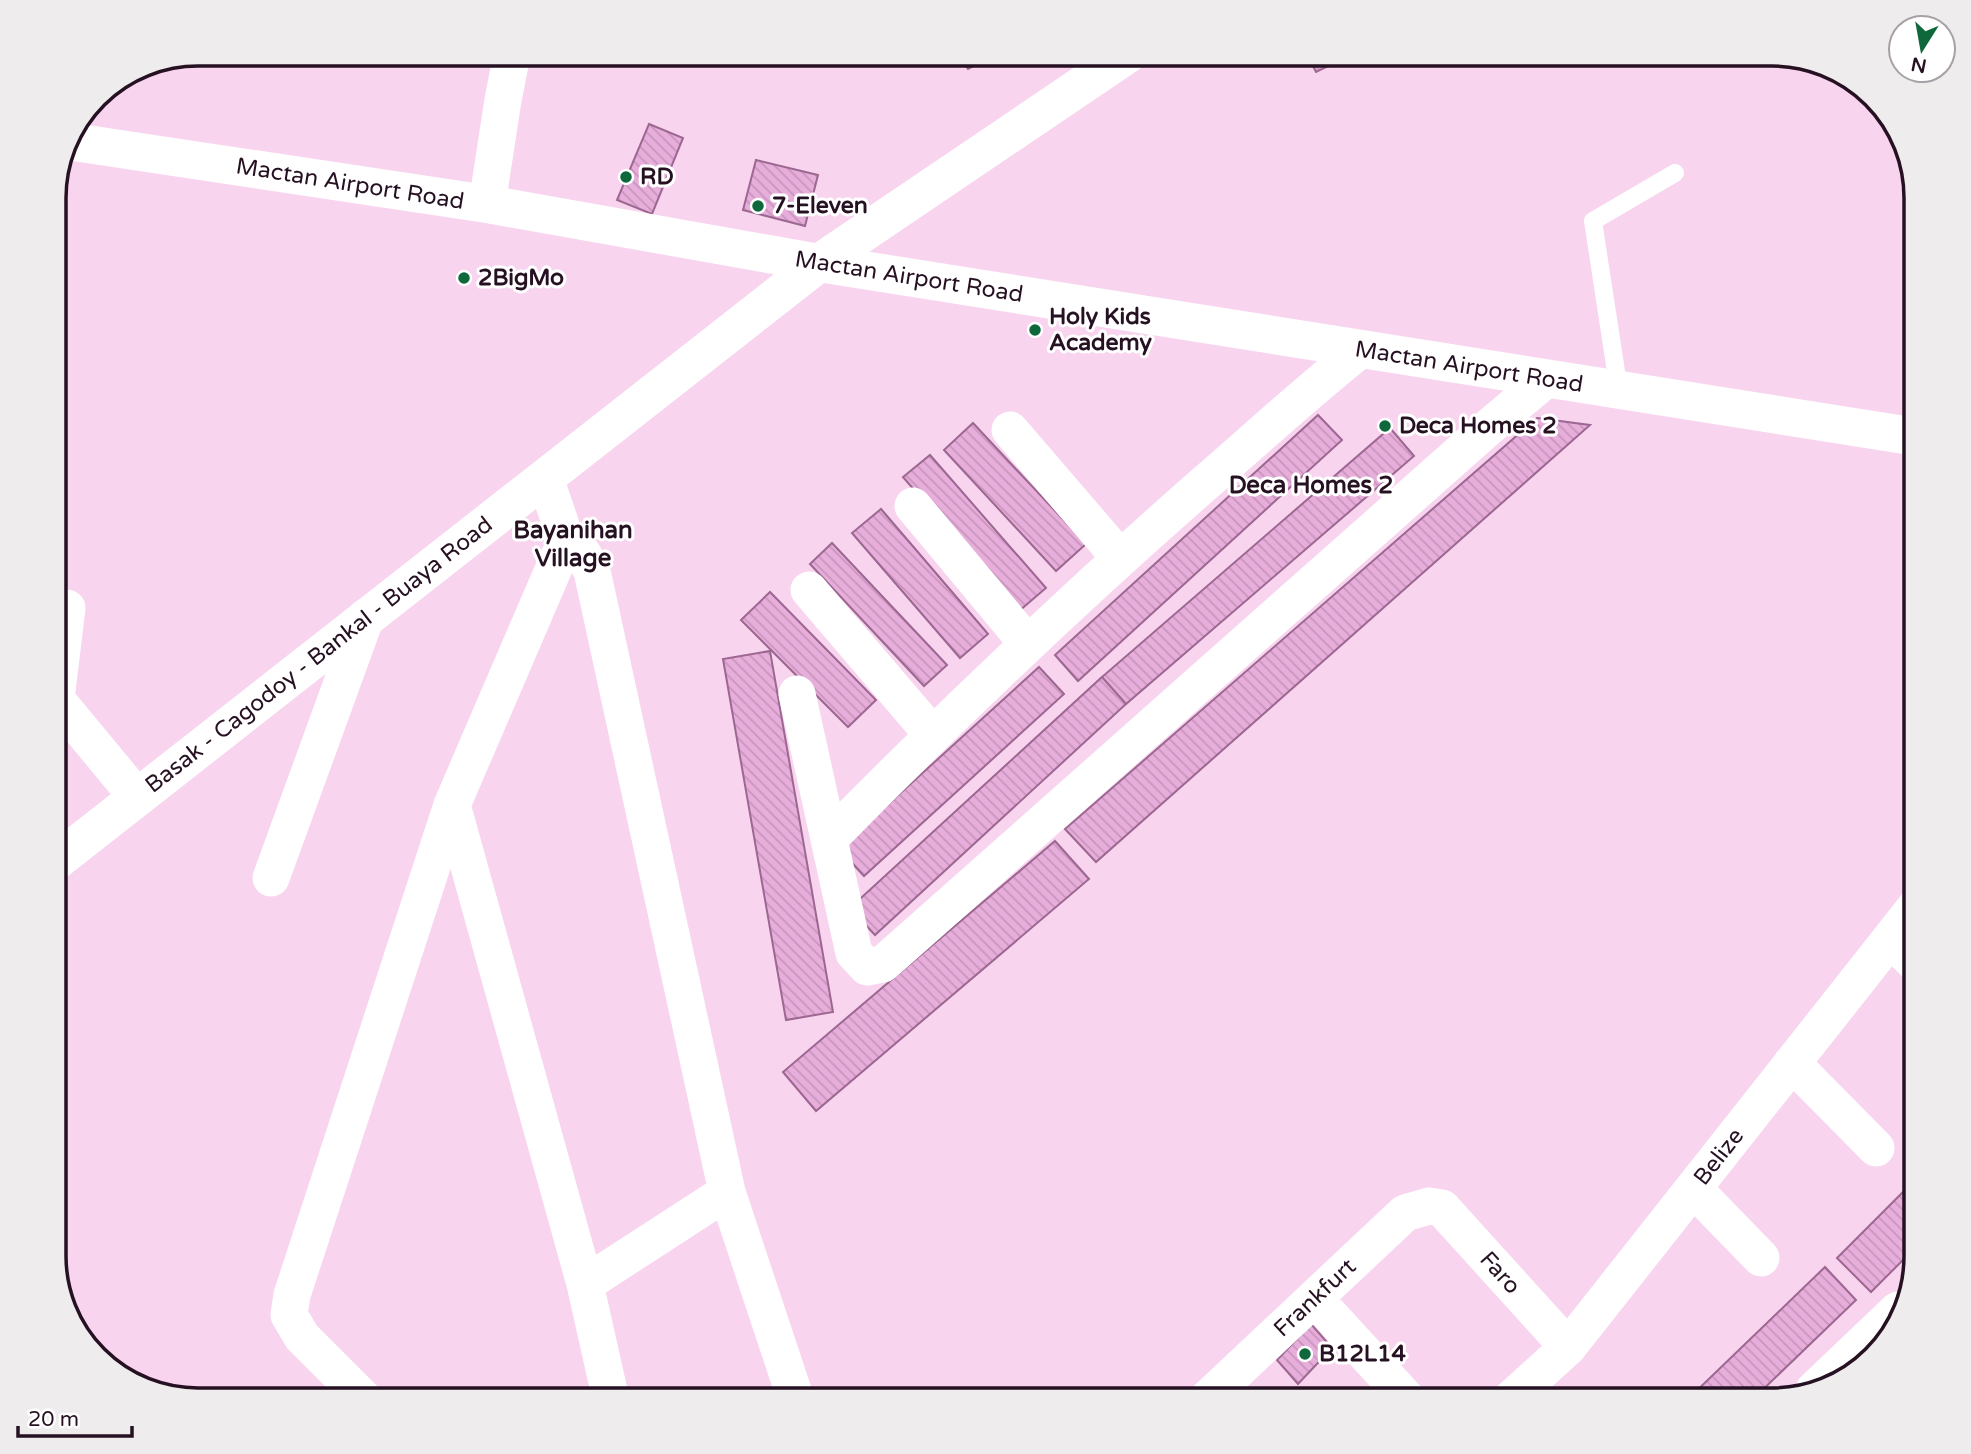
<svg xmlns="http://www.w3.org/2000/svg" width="1971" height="1454" viewBox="0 0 1971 1454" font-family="'Varela Round',sans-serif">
  <defs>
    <pattern id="building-back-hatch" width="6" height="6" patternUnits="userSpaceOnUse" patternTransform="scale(1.75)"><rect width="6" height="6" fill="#e8aedb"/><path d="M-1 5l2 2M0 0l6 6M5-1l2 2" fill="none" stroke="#c795bc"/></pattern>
  </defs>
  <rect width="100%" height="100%" fill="#f8d4ef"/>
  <!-- building -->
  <path fill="url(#building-back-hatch)" stroke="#9c6791" stroke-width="2" d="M 958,54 L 996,54 L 968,69 Z
    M 1307,54 L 1353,54 L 1316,72 Z
    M 649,124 L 683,138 L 652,214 L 617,200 Z
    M 756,160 L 818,175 L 805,226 L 743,210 Z
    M 1318,415 L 1342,440 L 1078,681 L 1055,655 Z
    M 1537,418 L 1590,425 L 1096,862 L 1065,829 Z
    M 973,423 L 1086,544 L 1056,571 L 944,450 Z
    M 1390,428 L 1414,456 L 1126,704 L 1102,677 Z
    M 930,455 L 1046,588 L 1019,611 L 903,477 Z
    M 881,509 L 988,634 L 960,658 L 852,533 Z
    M 832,543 L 947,665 L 924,686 L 810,564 Z
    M 770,592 L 876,700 L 848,727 L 741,620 Z
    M 770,651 L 833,1012 L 786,1020 L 723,659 Z
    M 1039,667 L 1064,694 L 864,876 L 839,849 Z
    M 1102,677 L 1126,704 L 875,935 L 850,908 Z
    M 1055,841 L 1089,879 L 816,1111 L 783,1072 Z
    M 1917,1178 L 1917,1246 L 1871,1292 L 1837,1258 Z
    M 1825,1267 L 1856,1300 L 1752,1400 L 1687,1400 Z
    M 1311,1324 L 1332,1348 L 1298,1384 L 1277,1360 Z"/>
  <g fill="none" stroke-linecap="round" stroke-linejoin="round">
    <!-- service -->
    <path stroke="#fff" stroke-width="18" d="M 1619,391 L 1593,221 L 1675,173"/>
    <!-- minor -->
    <path stroke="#fff" stroke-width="37" d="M 487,204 L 503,100 L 512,54
      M 1361,349 C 1307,392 1256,439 1204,484 C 1074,598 950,716 829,839 L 854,953 L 867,967 L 883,964 L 1489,427 L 1545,380
      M 1010,430 L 1120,558
      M 913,506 L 1027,643
      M 566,540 L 583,554 L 592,571 L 727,1192 L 796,1400
      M 809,590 L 932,734
      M 67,608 L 56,699 L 137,797
      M 797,694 L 829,839
      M 452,805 L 585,1284 L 611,1400
      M 271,878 L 366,617
      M 1890,939 L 1917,965
      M 1792,1063 L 1876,1148
      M 1694,1189 L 1761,1258
      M 585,1284 L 727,1192
      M 1315,1299 L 1408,1400
      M 1814,1390 L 1898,1310
      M 365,1400 L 302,1337 L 289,1315 L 292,1295 L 452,805 L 566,540 L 545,478
      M 1206,1400 L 1405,1213 L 1429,1206 L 1442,1208 L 1568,1347
      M 1510,1400 L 1568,1347 L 1917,905"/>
    <!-- tertiary -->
    <path stroke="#fff" stroke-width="38" d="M 55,862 L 819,263 L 1128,54"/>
    <!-- secondary -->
    <path stroke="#fff" stroke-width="38" d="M 67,141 L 487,204 L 819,263 L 1917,437"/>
  </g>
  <!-- markers -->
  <g fill="#0e683b" stroke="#fff" stroke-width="2.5">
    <circle cx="626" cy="177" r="7"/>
    <circle cx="758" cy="206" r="7"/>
    <circle cx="464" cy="278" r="7"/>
    <circle cx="1035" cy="330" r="7"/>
    <circle cx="1385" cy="426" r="7"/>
    <circle cx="1305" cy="1354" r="7"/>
  </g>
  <g text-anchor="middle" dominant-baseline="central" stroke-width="6" stroke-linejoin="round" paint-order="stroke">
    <!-- poi labels -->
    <g font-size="23" font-weight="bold" fill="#261122" stroke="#fff" text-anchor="start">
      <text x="640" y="177">RD</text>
      <text x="772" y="206">7-Eleven</text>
      <text x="478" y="278">2BigMo</text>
      <text x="1049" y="317">Holy Kids<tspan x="1049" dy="26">Academy</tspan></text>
      <text x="1399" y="426">Deca Homes 2</text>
      <text x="1319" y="1354">B12L14</text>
    </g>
    <!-- street labels -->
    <g font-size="23" fill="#261122" stroke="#fff">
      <text transform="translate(350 184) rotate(9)">Mactan Airport Road</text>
      <text transform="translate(909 277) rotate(9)">Mactan Airport Road</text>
      <text transform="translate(1469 367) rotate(9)">Mactan Airport Road</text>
      <text transform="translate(319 655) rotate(-38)">Basak - Cagodoy - Bankal - Buaya Road</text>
      <text transform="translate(1719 1157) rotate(-52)">Belize</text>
      <text transform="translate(1500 1273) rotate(48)">Faro</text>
      <text transform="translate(1315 1298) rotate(-43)">Frankfurt</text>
    </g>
    <!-- neighbourhood labels -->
    <g font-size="24" font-weight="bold" fill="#261122" stroke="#fff">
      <text x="1311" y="485">Deca Homes 2</text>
      <text x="573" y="530">Bayanihan<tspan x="573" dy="28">Village</tspan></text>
    </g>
  </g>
  <!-- crop -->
  <path d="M0 0H1971V1454H0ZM198 66H1772A132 132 0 0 1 1904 198V1256A132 132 0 0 1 1772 1388H198A132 132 0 0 1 66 1256V198A132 132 0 0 1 198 66Z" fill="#eeeced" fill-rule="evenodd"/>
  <path fill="none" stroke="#261122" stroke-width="3.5" d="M198 66H1772A132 132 0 0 1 1904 198V1256A132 132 0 0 1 1772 1388H198A132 132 0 0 1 66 1256V198A132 132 0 0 1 198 66Z"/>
  <!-- north arrow -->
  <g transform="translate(1922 49) rotate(191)"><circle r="33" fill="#ffffff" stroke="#a8a0a7" stroke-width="2"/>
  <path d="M0-5L12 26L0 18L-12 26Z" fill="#0e683b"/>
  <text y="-10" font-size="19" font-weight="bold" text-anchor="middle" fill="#261122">N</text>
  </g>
  <!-- scale -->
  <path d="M18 1426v10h114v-10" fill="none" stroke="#261122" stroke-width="3.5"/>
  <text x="28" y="1426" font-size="21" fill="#261122" stroke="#ffffff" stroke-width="5" paint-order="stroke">20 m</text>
</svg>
